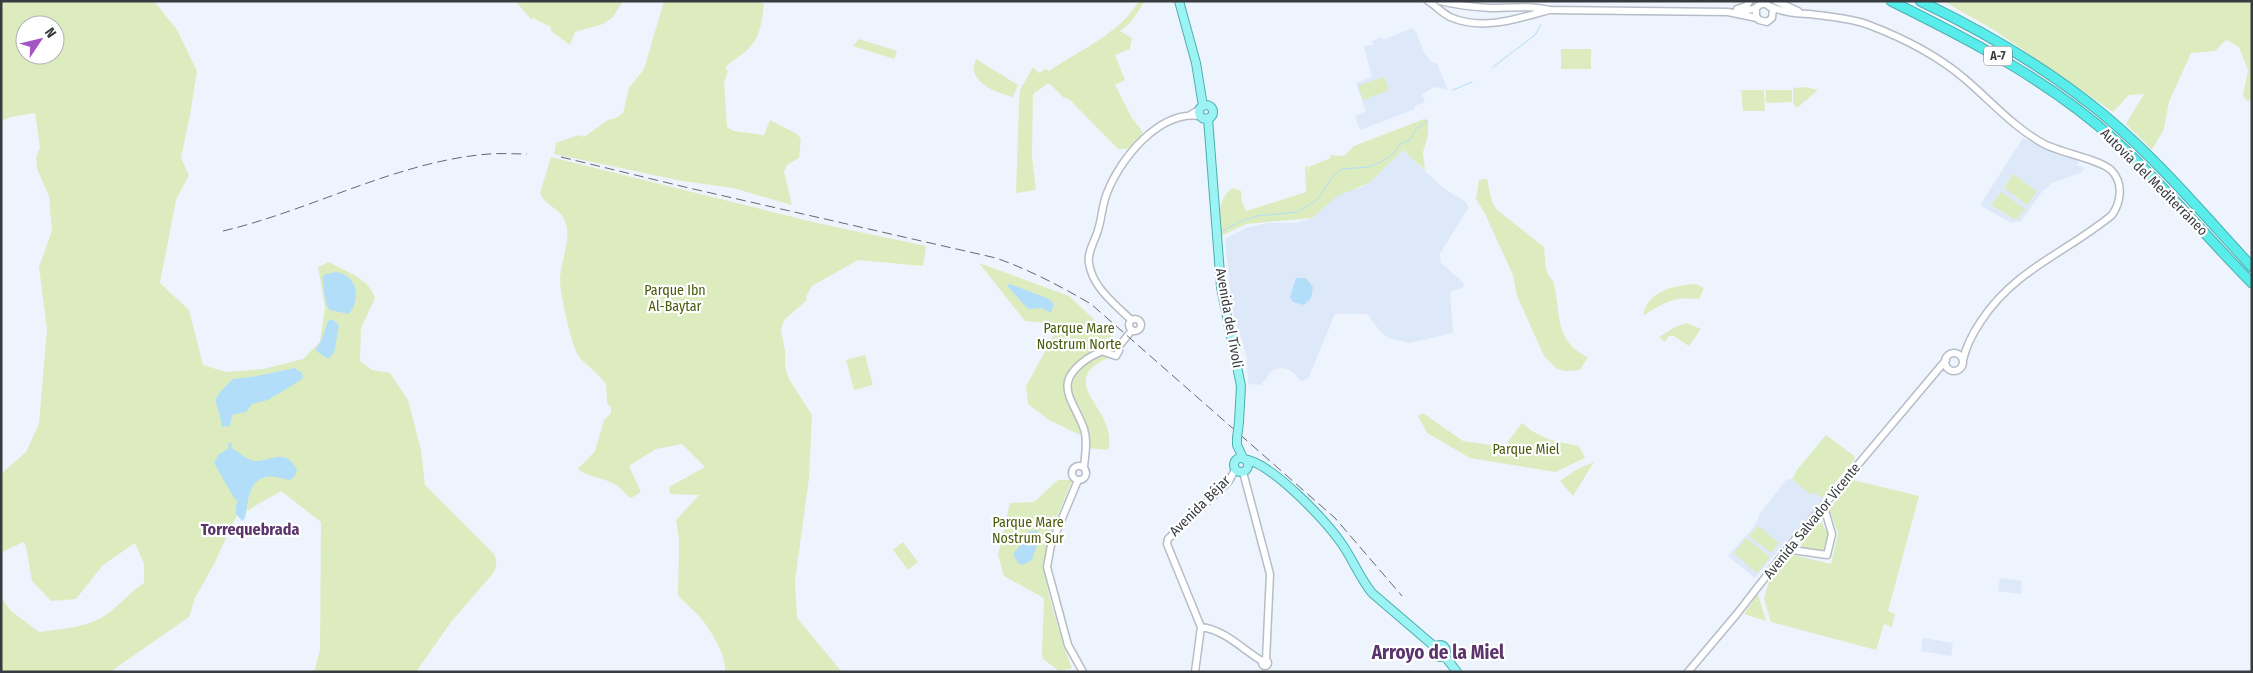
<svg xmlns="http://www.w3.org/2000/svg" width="2253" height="673" viewBox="0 0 2253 673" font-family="'Fira Sans Condensed',sans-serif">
  <rect width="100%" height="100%" fill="#edf4fe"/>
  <!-- built -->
  <path fill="#dde8f9" d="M 1412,28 L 1415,30 L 1425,54 L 1431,61 L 1437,64 L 1448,90 L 1434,87 L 1422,95 L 1425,102 L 1414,106 L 1415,109 L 1360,130 L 1355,116 L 1366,111 L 1356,83 L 1372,77 L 1364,46 L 1373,45 L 1372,41 L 1382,37 L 1383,40 Z
    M 2023,138 L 2079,161 L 2077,165 L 2085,168 L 2080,173 L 2052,183 L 2041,193 L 2021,221 L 2011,223 L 1980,205 Z
    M 1403,150 L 1443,188 L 1466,202 L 1468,208 L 1440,254 L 1441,263 L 1463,282 L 1464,287 L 1450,292 L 1453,333 L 1410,343 L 1388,338 L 1380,331 L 1367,314 L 1335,314 L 1308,379 L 1300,381 L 1297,376 L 1290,370 L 1283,368 L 1275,369 L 1270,373 L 1261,385 L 1248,384 L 1247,357 L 1232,309 L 1225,239 L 1246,228 L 1268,223 L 1296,223 L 1312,218 L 1326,205 L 1340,183 L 1357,189 L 1369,183 Z
    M 1826,435 L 1854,456 L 1855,459 L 1822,497 L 1824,500 L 1811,516 L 1809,515 L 1755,578 L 1728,556 L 1752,529 L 1758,520 L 1759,515 L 1786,480 L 1792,479 L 1797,470 Z
    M 2000,578 L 2022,581 L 2021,594 L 1998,591 Z
    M 1923,638 L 1953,643 L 1951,656 L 1921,651 Z"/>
  <!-- green -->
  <path fill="#ddecbf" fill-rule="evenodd" d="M 1,1 L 154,1 L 177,30 L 197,71 L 190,115 L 181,158 L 189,175 L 176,200 L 160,283 L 189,310 L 203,365 L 226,372 L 263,369 L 303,359 L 320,342 L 325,307 L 318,267 L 329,262 C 346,272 369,278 375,298 L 361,328 L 360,361 L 372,370 L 390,373 L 408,400 L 421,450 L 425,485 L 494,554 C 498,564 497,569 490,577 L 451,622 L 416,672 L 314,672 L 320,650 L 321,522 L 281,491 L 236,517 L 214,564 L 195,598 L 189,617 L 110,672 L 1,672 L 1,597 L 11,611 L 39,632 C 60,629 82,628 101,618 C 115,610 129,593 144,583 L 144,564 L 135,543 L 103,565 L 76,599 L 51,601 L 32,581 L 26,546 L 23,542 L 1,553 L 1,474 L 26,452 L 39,424 L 47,329 L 39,267 L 52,231 L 49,196 L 37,169 L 36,157 L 40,148 L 35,113 L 11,117 L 1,121 ZM 25,25 L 55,25 L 55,55 L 25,55 Z
    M 515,1 L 623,1 L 613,17 L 603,24 L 575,32 L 570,45 L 551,31 L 551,27 L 533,18 L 531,19 Z
    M 664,1 L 759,1 L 764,4 C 762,19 761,37 749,48 C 742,56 731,60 725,69 L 728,71 L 724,83 L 727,127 L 734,131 L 764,135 L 770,120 L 797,134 L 801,139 L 799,158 L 787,165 L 784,172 L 792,205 L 733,188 L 682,181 L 554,154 L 556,143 L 579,135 L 584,137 L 608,120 L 616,118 L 623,113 L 629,88 L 644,69 Z
    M 1139,1 L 1145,1 L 1131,22 L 1120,31 L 1132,38 L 1130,49 L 1115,55 L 1125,80 L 1115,85 L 1132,118 L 1143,132 L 1141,134 L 1143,137 L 1127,149 L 1118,149 L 1070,100 L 1063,97 L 1049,83 L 1033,94 L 1032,156 L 1036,190 L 1016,193 L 1019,102 L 1020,90 L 1033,67 L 1039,73 L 1046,69 L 1049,71 C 1080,50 1119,34 1139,1 Z
    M 1943,1 L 2252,1 L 2252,100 L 2247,101 L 2243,95 L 2248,70 L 2239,47 L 2226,40 L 2215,51 L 2191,53 L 2169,102 L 2164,129 L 2152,150 L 2126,124 L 2144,94 L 2129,95 L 2113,112 L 1994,30 Z
    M 859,39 L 897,51 L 894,59 L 853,46 Z
    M 1561,49 L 1591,49 L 1591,69 L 1561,69 Z
    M 976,59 L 1018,85 L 1013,97 C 998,93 977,86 973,69 Z
    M 1384,77 L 1389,90 L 1363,100 L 1358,86 Z
    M 1805,87 L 1818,90 L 1797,108 L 1793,104 L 1793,88 Z
    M 1741,90 L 1764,90 L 1765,111 L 1743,111 Z
    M 1766,90 L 1792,90 L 1792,102 L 1766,103 Z
    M 1424,119 L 1428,120 L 1428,136 L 1423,152 L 1425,170 L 1403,150 L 1369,183 L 1337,196 L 1312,218 L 1246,224 L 1221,236 C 1219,220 1217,197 1233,188 L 1241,191 L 1242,202 L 1246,211 L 1306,192 L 1305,166 L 1307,166 L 1311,178 L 1308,167 L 1331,158 L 1330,155 L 1344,156 L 1354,146 Z
    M 551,157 L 817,223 L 926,246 L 923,266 L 858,260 L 812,286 L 806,296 L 807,300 L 784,320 L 781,330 L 785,350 L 785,367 L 789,379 L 812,415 L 809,478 L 795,581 L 797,618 L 842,672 L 725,672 C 727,656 709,626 698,615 C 692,608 684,603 678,595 L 679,541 L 676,520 L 699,495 L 670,494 L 669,487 L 705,467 L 682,444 L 656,449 L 629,466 L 641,492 L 631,498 C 625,495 622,488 616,485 C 604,477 589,478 578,469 L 595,451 L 604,420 L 611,413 L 611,408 L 607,403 L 606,384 C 598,373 588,367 579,357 C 572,348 559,290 560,278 C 561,259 572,240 565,221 C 560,208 545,206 540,193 Z
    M 2013,174 L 2037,191 L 2027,205 L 2004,188 Z
    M 1487,179 L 1492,202 L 1497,210 L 1544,247 C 1545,254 1545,269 1548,274 C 1549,278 1553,279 1554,284 C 1561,315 1554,341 1588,357 L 1580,370 L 1565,371 L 1557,369 L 1544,356 L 1517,296 L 1513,275 L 1485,214 L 1476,199 L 1479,180 Z
    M 2001,192 L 2025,209 L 2016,220 L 1991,205 Z
    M 979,263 L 1069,296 L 1115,339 C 1092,356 1056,367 1068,402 C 1070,408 1075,414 1078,420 C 1079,425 1080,430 1080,435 L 1049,420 L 1028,404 L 1026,386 L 1060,324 L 1025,321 Z
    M 1696,284 L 1704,288 L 1699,299 C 1673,296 1664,303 1643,316 C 1647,291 1674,285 1696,284 Z
    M 1687,323 L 1701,329 L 1689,346 L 1674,336 L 1669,336 L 1665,342 L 1659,337 L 1677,326 Z
    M 1103,354 L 1108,358 C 1052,383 1120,410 1108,450 L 1087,448 C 1075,410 1051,370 1103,354 Z
    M 865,355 L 873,385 L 854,390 L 846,360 Z
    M 1423,413 L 1463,441 L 1504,447 L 1522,423 C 1540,439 1557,442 1579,446 L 1585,458 L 1555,472 L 1470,458 L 1427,433 L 1418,416 Z
    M 1826,435 L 1854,456 L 1855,459 L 1822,498 L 1815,492 L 1811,495 L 1792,479 L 1797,470 Z
    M 1594,462 L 1573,496 L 1560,481 L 1579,468 Z
    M 1058,480 L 1072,480 C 1062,506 1047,536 1044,564 C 1043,581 1064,649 1072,668 L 1059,671 L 1043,659 L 1042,651 L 1044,598 L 1004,576 L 998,555 L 1010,503 L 1034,502 Z
    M 1853,480 L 1919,496 L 1888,611 L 1895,614 L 1892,627 L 1884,624 L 1876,650 L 1771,622 L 1764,599 L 1766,591 L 1769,581 L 1791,557 L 1793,555 L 1831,564 L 1838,533 L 1829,509 Z
    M 1822,522 L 1825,530 L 1829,531 L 1823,552 L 1801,548 L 1803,534 L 1806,530 L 1810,530 Z
    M 1758,526 L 1779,543 L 1771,553 L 1749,536 Z
    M 1746,538 L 1770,557 L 1757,573 L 1734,553 Z
    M 903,542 L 918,562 L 908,570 L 893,550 Z
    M 1758,594 L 1766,621 L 1744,614 Z"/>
  <!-- water -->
  <path fill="#b3def9" d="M 336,272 C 358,275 361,299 349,314 L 330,310 C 323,303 325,288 322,277 L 326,274 Z
    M 1296,278 L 1306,278 L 1313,287 L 1311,298 L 1304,305 L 1293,302 L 1290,297 Z
    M 1010,284 L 1049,299 L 1054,304 L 1051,313 L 1041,308 L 1028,309 L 1007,286 Z
    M 332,319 L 339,325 L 334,353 L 328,359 L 315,350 L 321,341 L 328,321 Z
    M 295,368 L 302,373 L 303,377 L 301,380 L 268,400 L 252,404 L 246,412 L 232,415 L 230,426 L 222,427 C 218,397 206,405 233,379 L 257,376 Z
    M 228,443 L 232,443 L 231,448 C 238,451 248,461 255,461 C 273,461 285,447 297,470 L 294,477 L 290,480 C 283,479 273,475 266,477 C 247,481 248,505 245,518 L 242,521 L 236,514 L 236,505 L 238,501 L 234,498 L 214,463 L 218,455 L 229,448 Z
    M 1037,530 L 1039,539 L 1032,560 L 1023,565 L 1018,563 L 1013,554 L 1022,543 L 1027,532 Z"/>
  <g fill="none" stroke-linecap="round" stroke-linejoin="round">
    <!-- stream -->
    <path stroke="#b3def9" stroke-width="1" d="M 1493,67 L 1535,35 L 1541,25
      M 1453,90 L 1472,82
      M 1221,232 L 1239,222 L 1257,216 L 1297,212 L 1317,200 L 1333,176 L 1342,169 L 1369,167 L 1381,162 L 1393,154 L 1400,144 L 1410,140 L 1416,129 L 1427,121"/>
    <!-- minor casing -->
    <g stroke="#b6bdc6" stroke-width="9">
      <path id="minor" d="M 1428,1 C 1436,6 1442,13 1450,17 C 1482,31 1517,19 1549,10
        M 1440,1 C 1456,5 1474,7 1491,8 C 1511,8 1530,5 1550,10 L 1728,12 L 1757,18
        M 1776,1 L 1798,11
        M 1772,7 C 1787,14 1801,13 1817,15 C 1834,17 1853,19 1869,25 C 1903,38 1937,55 1965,79 C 1991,101 2013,127 2044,144 C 2061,153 2099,159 2111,170 C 2124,183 2121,202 2112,215 C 2066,253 2015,269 1981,321 C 1973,333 1966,346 1963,360
        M 1737,9 L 1746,6 L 1750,1
        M 1739,11 L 1754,9 L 1761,4 L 1766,4 L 1773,9 L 1772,18 L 1767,22 L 1759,20 L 1756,16 L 1756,8
        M 1190,115 L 1200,109
        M1129 325a6 6 0 1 1 12 0a6 6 0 1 1-12 0Z
        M 1131,320 C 1115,304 1092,287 1089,263 C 1087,252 1095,241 1098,230 C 1102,218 1102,205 1107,193 C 1120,159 1159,110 1200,116
        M 1120,345 L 1132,330
        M 1104,352 L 1116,356 L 1119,351 L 1116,345
        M1945 362a9 9 0 1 1 18 0a9 9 0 1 1-18 0Z
        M1072 473a7 7 0 1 1 14 0a7 7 0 1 1-14 0Z
        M 1084,467 C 1085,455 1088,441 1084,429 C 1074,400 1051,384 1087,359 C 1097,352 1111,348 1121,343
        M 1243,472 L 1270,574 L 1266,660
        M 1078,480 L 1051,545 L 1047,567 L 1068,645 L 1083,672
        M 1786,552 L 1792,550 L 1827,555 L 1832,534 L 1824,507
        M 1201,627 L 1167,544 L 1168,539 L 1229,481 L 1235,470
        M 1201,627 C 1225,630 1242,649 1262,661
        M1262 663a3 3 0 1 1 6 0a3 3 0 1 1-6 0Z
        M 1195,672 L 1201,627
        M 1688,672 L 1736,615 L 1792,543 L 1946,360"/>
    </g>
    <!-- major casing -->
    <g stroke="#4daeaf" stroke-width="10">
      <path id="major" d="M 1179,1 L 1196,63 L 1203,106
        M1199 112a7 7 0 1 1 14 0a7 7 0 1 1-14 0Z
        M 1208,118 L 1221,287 L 1241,386 L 1239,422
        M 1237,438 L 1237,445 L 1243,458
        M1234 465a7 7 0 1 1 14 0a7 7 0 1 1-14 0Z
        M 1244,459 C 1272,463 1326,521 1342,544 C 1353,560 1360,578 1372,593 L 1435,647
        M1434 651a6 6 0 1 1 12 0a6 6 0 1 1-12 0Z
        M 1444,655 L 1457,672"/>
    </g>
    <!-- highway casing -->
    <g stroke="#4daeaf" stroke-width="11">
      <path id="highway" d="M 1891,1 C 1972,41 2052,82 2118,143 C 2166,187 2206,237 2252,283
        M 1920,1 C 1985,32 2048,69 2104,115 C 2158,160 2204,215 2252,267"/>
    </g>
    <!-- minor -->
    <use href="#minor" stroke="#fff" stroke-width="6"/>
    <!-- major -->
    <use href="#major" stroke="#9bf4f3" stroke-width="8"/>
    <!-- highway -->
    <use href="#highway" stroke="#58eceb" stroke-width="9"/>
    <!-- rail -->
    <path stroke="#65696f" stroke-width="1" stroke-dasharray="10 5" stroke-linecap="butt" d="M 561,157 L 689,188 L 996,258 C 1030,270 1060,286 1091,304 L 1335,518 L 1402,596
      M 223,231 C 312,210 398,161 489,154 C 501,153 514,154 527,154"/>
    <!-- major-bridge casing -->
    <g stroke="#4daeaf" stroke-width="10" stroke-linecap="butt">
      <path id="major-bridge" d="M 1237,438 L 1239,422"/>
    </g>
    <!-- major-bridge -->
    <use href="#major-bridge" stroke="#9bf4f3" stroke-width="8"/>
  </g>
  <g text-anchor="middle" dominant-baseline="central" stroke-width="4.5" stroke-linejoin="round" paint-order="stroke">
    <!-- shield labels -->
    <rect fill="#fff" stroke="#747679" stroke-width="1" x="1984" y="46.5" width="28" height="19" rx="4"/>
    <g font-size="12" font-weight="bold" fill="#383b3f">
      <text x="1998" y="56">A-7</text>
    </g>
    <!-- street labels -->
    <g font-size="14" fill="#383b3f" stroke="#fff">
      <text transform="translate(2154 182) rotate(45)">Autovía del Mediterráneo</text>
      <text transform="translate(1229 318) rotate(80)">Avenida del Tívoli</text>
      <text transform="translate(1200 506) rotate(-45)">Avenida Béjar</text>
      <text transform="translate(1812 521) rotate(-51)">Avenida Salvador Vicente</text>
    </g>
    <!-- park labels -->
    <g font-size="14" fill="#495b0b" stroke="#fff">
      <text x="675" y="290">Parque Ibn<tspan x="675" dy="16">Al-Baytar</tspan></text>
      <text x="1079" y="328">Parque Mare<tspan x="1079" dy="16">Nostrum Norte</tspan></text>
      <text x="1526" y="449">Parque Miel</text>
      <text x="1028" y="522">Parque Mare<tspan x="1028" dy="16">Nostrum Sur</tspan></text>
    </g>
    <!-- quarter labels -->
    <g font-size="16" font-weight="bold" fill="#5b346b" stroke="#fff">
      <text x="250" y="529">Torrequebrada</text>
    </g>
    <!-- district labels -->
    <g font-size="19" font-weight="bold" fill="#5b346b" stroke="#fff">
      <text x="1438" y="652">Arroyo de la Miel</text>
    </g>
  </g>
  <!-- border -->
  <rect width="2253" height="673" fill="none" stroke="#383b3f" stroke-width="5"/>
  <!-- north arrow -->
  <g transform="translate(40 40) rotate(55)"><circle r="24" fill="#ffffff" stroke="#afb1b2"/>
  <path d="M0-4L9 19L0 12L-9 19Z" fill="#a353c4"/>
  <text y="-8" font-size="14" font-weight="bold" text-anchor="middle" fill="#383b3f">N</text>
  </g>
</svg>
